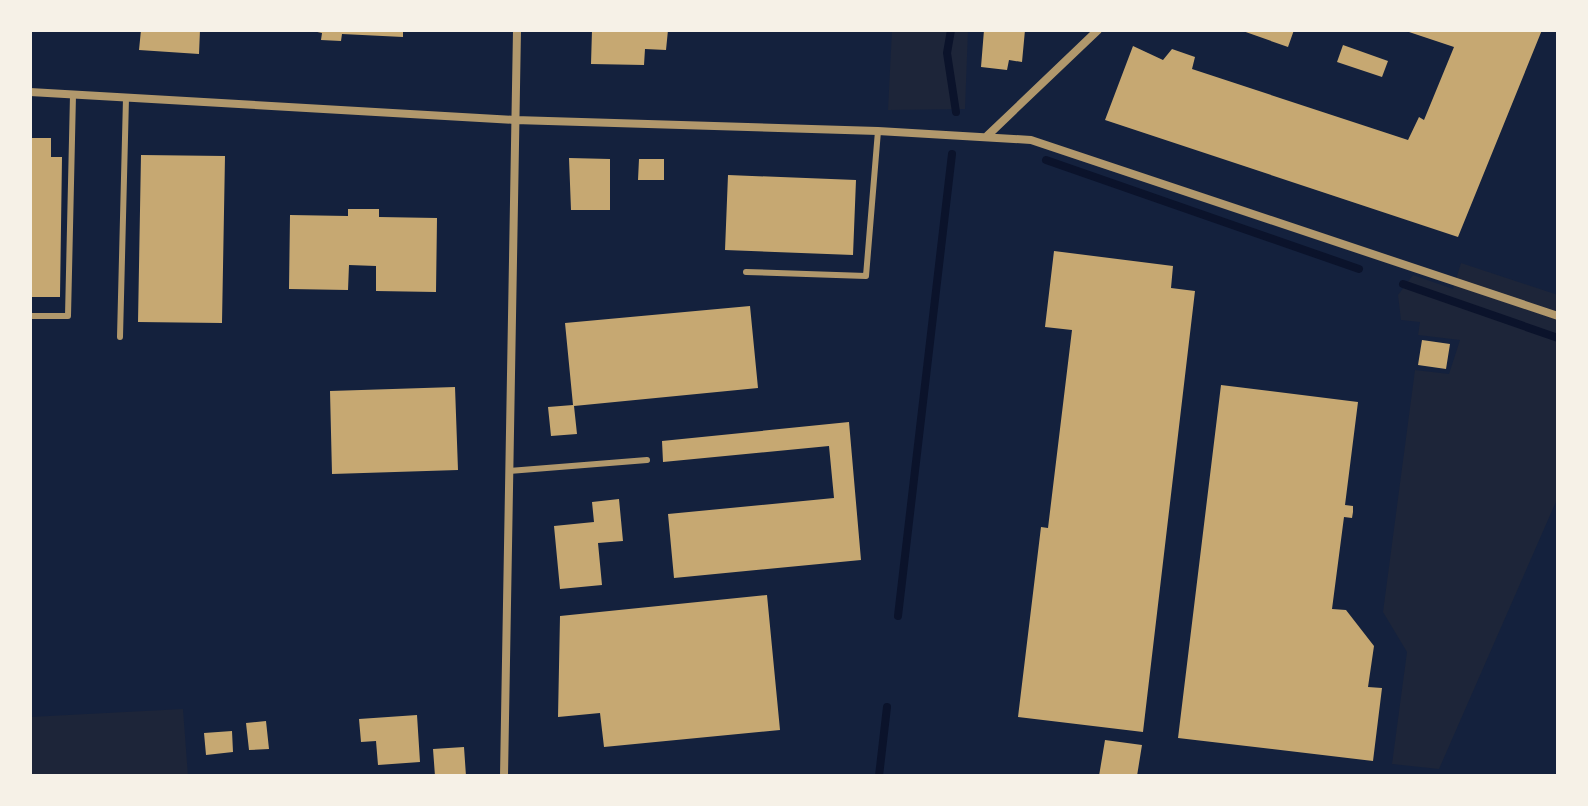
<svg xmlns="http://www.w3.org/2000/svg" width="1588" height="806" viewBox="0 0 1588 806" font-family="'Roboto Serif',serif">
  <rect width="100%" height="100%" fill="#14213d"/>
  <!-- green -->
  <path fill="#1d2539" d="M 892,30 L 968,30 L 965,109 L 888,110 Z
    M 1461,263 L 1558,295 L 1558,497 L 1439,769 L 1392,764 L 1407,652 L 1383,612 L 1415,370 L 1449,374 L 1460,340 L 1418,335 L 1420,322 L 1401,320 L 1398,295 L 1413,275 L 1453,289 Z
    M 183,709 L 188,776 L 30,776 L 30,717 Z"/>
  <g fill="none" stroke-linecap="round" stroke-linejoin="round">
    <!-- stream -->
    <path stroke="#0b132b" stroke-width="8" d="M 951,30 L 947,53 L 956,112
      M 1046,160 L 1359,269
      M 1403,284 L 1558,338
      M 898,616 L 952,154
      M 879,776 L 887,707"/>
  </g>
  <!-- building -->
  <path fill="#c6a872" d="M 141,30 L 200,30 L 199,54 L 139,50 Z
    M 308,30 L 403,30 L 403,37 L 342,34 L 341,41 L 321,40 L 322,33 Z
    M 592,30 L 668,30 L 666,50 L 645,49 L 644,65 L 591,64 Z
    M 984,30 L 1025,30 L 1022,62 L 1009,60 L 1007,70 L 981,67 Z
    M 1240,30 L 1294,30 L 1288,47 Z
    M 1403,30 L 1542,30 L 1458,237 L 1105,120 L 1133,46 L 1163,60 L 1172,49 L 1195,57 L 1192,69 L 1408,140 L 1419,117 L 1424,120 L 1454,47 Z
    M 1343,45 L 1388,61 L 1382,77 L 1337,62 Z
    M 30,138 L 51,138 L 51,157 L 62,157 L 60,297 L 30,297 Z
    M 141,155 L 225,156 L 222,323 L 138,322 Z
    M 569,158 L 610,159 L 610,210 L 571,210 Z
    M 639,159 L 664,159 L 664,180 L 638,180 Z
    M 728,175 L 856,180 L 853,255 L 725,250 Z
    M 348,209 L 379,209 L 379,217 L 437,218 L 436,292 L 376,291 L 376,266 L 349,265 L 348,290 L 289,289 L 290,215 L 348,216 Z
    M 1054,251 L 1173,266 L 1171,288 L 1195,291 L 1143,732 L 1018,717 L 1041,527 L 1048,528 L 1072,330 L 1045,327 Z
    M 750,306 L 758,388 L 574,406 L 577,434 L 551,436 L 548,407 L 573,405 L 565,323 Z
    M 1422,340 L 1450,344 L 1446,369 L 1418,365 Z
    M 1221,385 L 1358,402 L 1345,505 L 1353,506 L 1353,512 L 1352,518 L 1344,517 L 1332,609 L 1346,610 L 1374,646 L 1368,687 L 1382,688 L 1373,761 L 1178,738 Z
    M 455,387 L 458,470 L 332,474 L 330,391 Z
    M 849,422 L 861,560 L 674,578 L 668,514 L 834,498 L 829,446 L 663,462 L 662,441 Z
    M 619,499 L 623,541 L 598,543 L 602,585 L 560,589 L 554,526 L 594,522 L 592,502 Z
    M 767,595 L 780,730 L 604,747 L 600,713 L 558,717 L 560,616 Z
    M 417,715 L 420,762 L 378,765 L 376,741 L 361,742 L 359,719 Z
    M 266,721 L 269,749 L 249,750 L 246,723 Z
    M 232,731 L 233,752 L 206,755 L 204,733 Z
    M 1105,740 L 1142,745 L 1137,776 L 1099,776 Z
    M 464,747 L 466,776 L 435,776 L 433,749 Z"/>
  <g fill="none" stroke-linecap="round" stroke-linejoin="round">
    <!-- service -->
    <path stroke="#b1986c" stroke-width="6" d="M 746,272 L 866,276 L 878,131
      M 30,316 L 68,316 L 73,95
      M 120,337 L 126,98
      M 509,471 L 647,460"/>
    <!-- minor -->
    <path stroke="#b1986c" stroke-width="8" d="M 30,92 L 515,120 L 878,131 L 1031,140 L 1558,316
      M 986,137 L 1098,30
      M 504,776 L 517,30"/>
  </g>
  <!-- border -->
  <rect width="1588" height="806" fill="none" stroke="#f6f1e7" stroke-width="64"/>
</svg>
